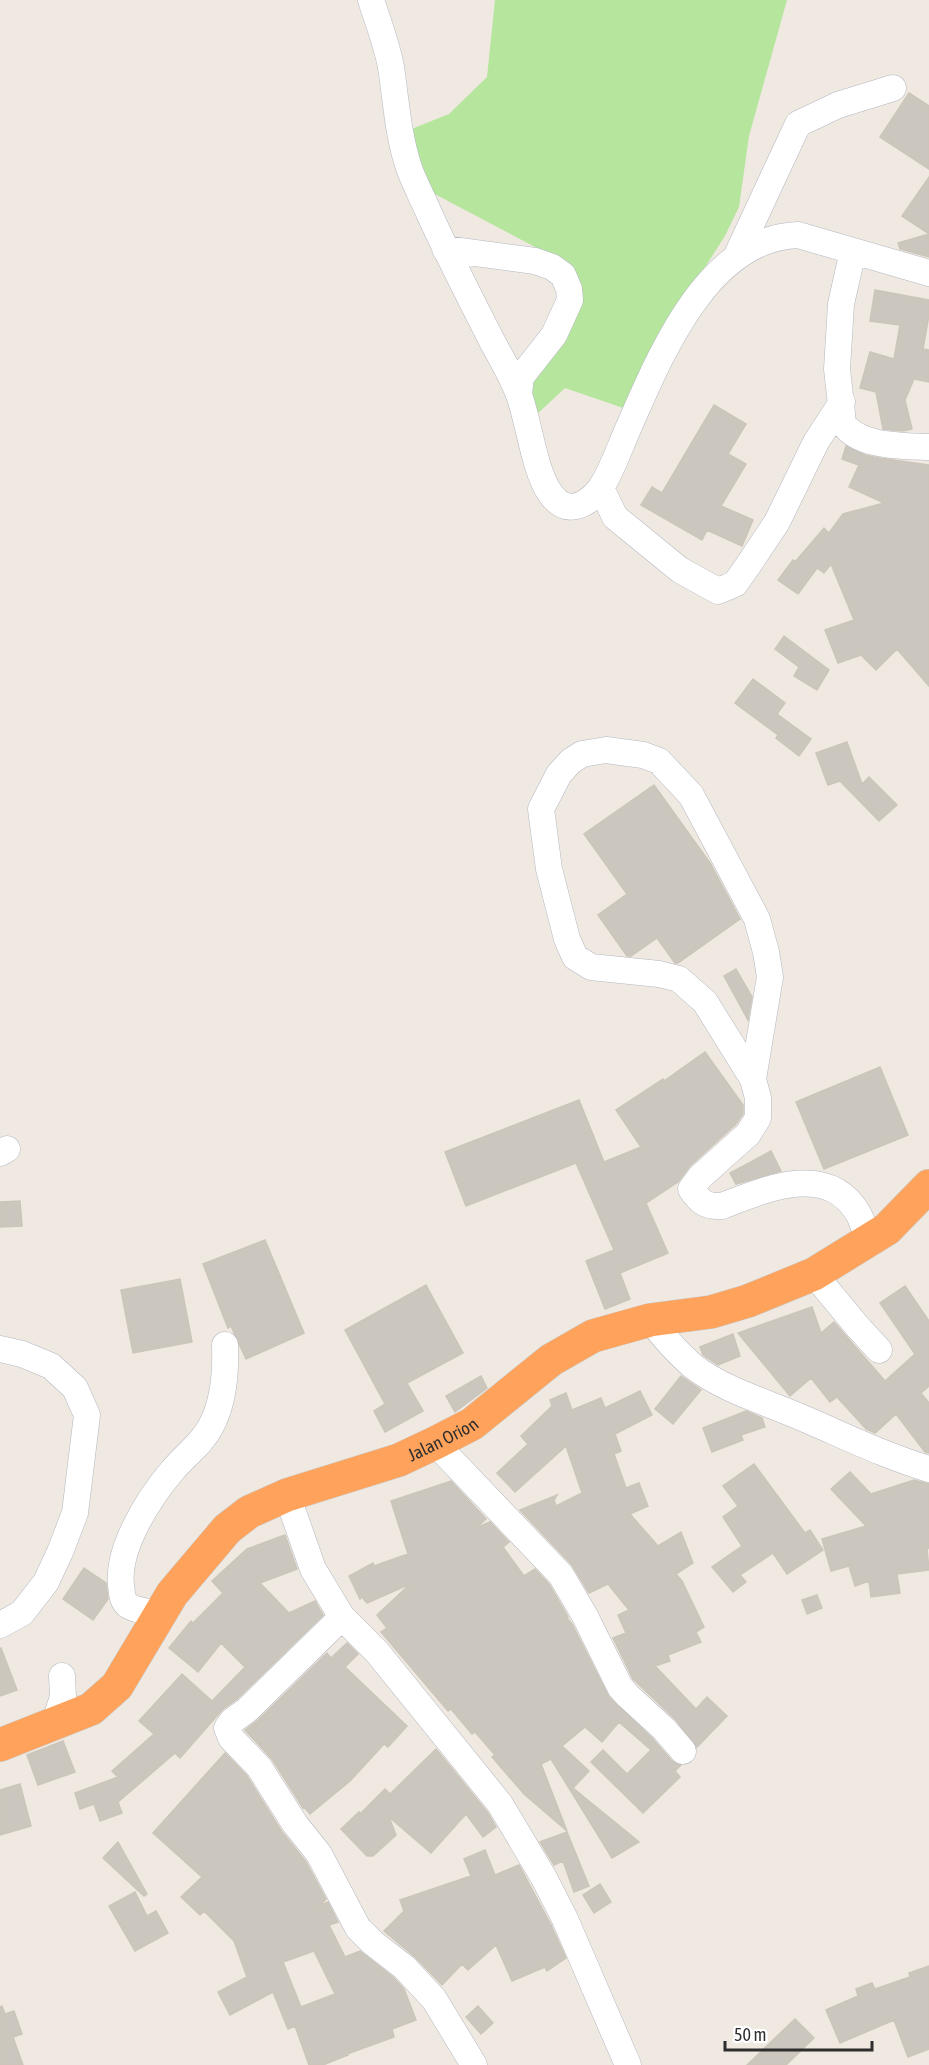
<svg xmlns="http://www.w3.org/2000/svg" width="929" height="2065" viewBox="0 0 929 2065" font-family="'Asap Condensed',sans-serif">
  <rect width="100%" height="100%" fill="#efe9e1"/>
  <!-- green -->
  <path fill="#b6e59e" d="M 495,0 L 787,0 L 749,136 L 739,207 L 725,236 L 671,320 L 632,411 L 565,388 L 536,415 L 529,374 L 562,295 L 554,257 L 429,191 L 409,130 L 449,114 L 487,77 Z"/>
  <!-- building -->
  <path fill="#cbc7bf" stroke="#cbc5ba" stroke-width="1.5" fill-rule="evenodd" d="M 909,93 L 929,106 L 929,169 L 880,137 Z
    M 929,177 L 929,257 L 900,249 L 898,243 L 929,234 L 902,216 Z
    M 875,290 L 929,300 L 929,315 L 923,349 L 929,350 L 929,382 L 914,379 L 905,400 L 912,429 L 903,431 L 883,429 L 876,392 L 860,388 L 870,352 L 894,359 L 900,325 L 870,321 Z
    M 714,405 L 746,424 L 728,454 L 746,464 L 721,506 L 753,520 L 742,546 L 707,530 L 702,540 L 641,505 L 652,487 L 662,493 Z
    M 846,446 L 865,455 L 879,458 L 929,465 L 929,686 L 897,649 L 876,670 L 861,655 L 838,663 L 825,630 L 854,620 L 831,564 L 824,573 L 817,568 L 798,594 L 778,580 L 793,560 L 795,562 L 824,528 L 829,533 L 843,514 L 884,503 L 849,487 L 859,465 L 842,459 Z
    M 784,636 L 829,670 L 817,690 L 794,676 L 799,667 L 775,649 Z
    M 753,679 L 785,703 L 777,714 L 811,739 L 799,756 L 776,738 L 778,735 L 735,703 Z
    M 847,742 L 862,784 L 869,777 L 897,805 L 879,821 L 840,781 L 828,785 L 816,753 Z
    M 654,785 L 710,863 L 740,919 L 678,963 L 675,963 L 657,938 L 631,956 L 627,956 L 598,915 L 627,894 L 584,834 Z
    M 736,969 L 752,997 L 748,1020 L 724,976 Z
    M 705,1052 L 743,1105 L 743,1114 L 736,1124 L 690,1166 L 678,1182 L 646,1203 L 668,1253 L 620,1273 L 630,1299 L 605,1309 L 586,1261 L 614,1250 L 576,1163 L 466,1206 L 445,1152 L 579,1100 L 604,1162 L 641,1147 L 616,1110 L 663,1079 L 664,1081 Z
    M 880,1067 L 908,1135 L 824,1169 L 796,1102 Z
    M 771,1151 L 781,1171 L 736,1184 L 730,1173 Z
    M 20,1201 L 22,1226 L 0,1227 L 0,1202 Z
    M 265,1240 L 304,1333 L 246,1359 L 231,1326 L 228,1328 L 203,1264 Z
    M 180,1279 L 192,1342 L 133,1353 L 121,1290 Z
    M 426,1285 L 463,1353 L 407,1383 L 423,1411 L 385,1432 L 374,1411 L 385,1404 L 345,1330 Z
    M 905,1286 L 929,1321 L 929,1386 L 921,1393 L 929,1403 L 929,1453 L 925,1452 L 896,1414 L 875,1433 L 866,1429 L 837,1397 L 830,1402 L 811,1378 L 790,1396 L 738,1333 L 812,1307 L 821,1333 L 834,1322 L 885,1381 L 915,1354 L 880,1303 Z
    M 733,1334 L 740,1356 L 718,1365 L 703,1355 L 700,1347 Z
    M 481,1376 L 487,1388 L 455,1412 L 446,1396 Z
    M 681,1376 L 701,1390 L 673,1424 L 655,1409 Z
    M 640,1391 L 652,1415 L 615,1434 L 621,1451 L 614,1454 L 626,1488 L 639,1483 L 648,1506 L 630,1514 L 658,1546 L 681,1532 L 693,1563 L 676,1574 L 682,1581 L 704,1627 L 696,1632 L 701,1642 L 668,1655 L 670,1661 L 655,1666 L 696,1709 L 707,1697 L 727,1716 L 697,1747 L 675,1719 L 633,1679 L 613,1638 L 626,1633 L 618,1615 L 629,1610 L 608,1584 L 589,1593 L 572,1565 L 520,1510 L 557,1495 L 554,1500 L 556,1506 L 582,1493 L 566,1446 L 515,1492 L 497,1473 L 528,1444 L 521,1436 L 552,1406 L 550,1400 L 566,1393 L 572,1410 L 601,1398 L 605,1408 Z
    M 746,1411 L 762,1418 L 765,1427 L 741,1435 L 743,1440 L 712,1452 L 703,1428 Z
    M 754,1464 L 805,1533 L 810,1530 L 823,1550 L 787,1574 L 773,1553 L 740,1575 L 746,1582 L 733,1592 L 712,1567 L 742,1546 L 723,1517 L 738,1506 L 723,1486 Z
    M 850,1472 L 871,1494 L 914,1480 L 929,1484 L 929,1548 L 927,1549 L 929,1570 L 897,1574 L 900,1593 L 871,1597 L 869,1581 L 855,1586 L 849,1566 L 831,1571 L 822,1539 L 866,1526 L 831,1489 Z
    M 451,1481 L 486,1519 L 476,1528 L 490,1522 L 509,1542 L 503,1547 L 524,1576 L 535,1569 L 549,1584 L 568,1617 L 567,1618 L 572,1624 L 609,1697 L 653,1739 L 672,1761 L 681,1765 L 675,1771 L 680,1777 L 643,1813 L 591,1762 L 603,1750 L 627,1774 L 651,1750 L 619,1722 L 602,1742 L 585,1727 L 562,1746 L 589,1771 L 573,1788 L 639,1842 L 612,1858 L 551,1759 L 541,1764 L 567,1831 L 524,1794 L 492,1757 L 495,1755 L 475,1732 L 472,1734 L 451,1709 L 448,1711 L 381,1632 L 387,1628 L 377,1615 L 410,1584 L 367,1603 L 362,1597 L 360,1599 L 349,1576 L 373,1563 L 374,1566 L 408,1554 L 391,1501 Z
    M 285,1535 L 297,1569 L 260,1583 L 289,1613 L 315,1601 L 323,1615 L 237,1699 L 223,1709 L 180,1758 L 175,1753 L 118,1802 L 122,1813 L 100,1821 L 94,1804 L 80,1809 L 75,1793 L 118,1777 L 112,1771 L 154,1734 L 139,1721 L 182,1674 L 212,1701 L 245,1667 L 221,1643 L 198,1672 L 169,1648 L 191,1621 L 193,1623 L 223,1593 L 212,1581 L 247,1549 Z
    M 84,1568 L 106,1583 L 108,1599 L 93,1620 L 63,1599 Z
    M 817,1595 L 822,1608 L 807,1614 L 802,1600 Z
    M 347,1643 L 358,1654 L 345,1667 L 407,1726 L 388,1747 L 384,1744 L 350,1781 L 310,1814 L 304,1807 L 303,1808 L 272,1759 L 245,1730 L 257,1721 L 327,1653 L 331,1658 Z
    M 1,1648 L 17,1690 L 0,1696 L 0,1649 Z
    M 63,1741 L 75,1772 L 38,1785 L 27,1755 Z
    M 436,1749 L 488,1813 L 496,1827 L 483,1837 L 466,1814 L 431,1853 L 389,1817 L 396,1835 L 373,1856 L 367,1856 L 341,1829 L 359,1812 L 360,1814 L 385,1789 L 390,1794 Z
    M 225,1753 L 247,1776 L 282,1832 L 306,1862 L 326,1899 L 319,1906 L 328,1902 L 338,1922 L 329,1925 L 345,1957 L 360,1951 L 394,1978 L 404,1989 L 416,2020 L 392,2029 L 394,2037 L 347,2054 L 348,2055 L 323,2065 L 309,2065 L 295,2026 L 288,2029 L 273,1992 L 230,2015 L 218,1992 L 247,1977 L 234,1941 L 204,1911 L 200,1915 L 181,1897 L 202,1877 L 153,1833 ZM 314,1951 L 335,1994 L 301,2007 L 283,1962 Z
    M 20,1784 L 31,1826 L 0,1835 L 0,1790 Z
    M 567,1832 L 589,1886 L 574,1892 L 563,1861 L 554,1865 L 540,1842 Z
    M 118,1842 L 147,1894 L 144,1896 L 103,1858 Z
    M 485,1850 L 495,1875 L 519,1865 L 551,1925 L 566,1958 L 547,1971 L 545,1967 L 512,1981 L 496,1945 L 468,1970 L 462,1964 L 442,1985 L 415,1957 L 384,1931 L 404,1911 L 400,1900 L 471,1876 L 464,1859 Z
    M 600,1884 L 611,1902 L 594,1913 L 583,1895 Z
    M 135,1892 L 147,1916 L 156,1911 L 168,1933 L 135,1951 L 109,1906 Z
    M 929,1966 L 929,2049 L 908,2057 L 894,2020 L 840,2043 L 826,2010 L 858,1996 L 856,1989 L 872,1983 L 875,1989 L 910,1977 L 909,1973 Z
    M 2,2006 L 5,2014 L 14,2011 L 22,2034 L 13,2037 L 23,2065 L 0,2065 L 0,2007 Z
    M 478,2006 L 493,2023 L 481,2034 L 466,2017 Z
    M 795,2019 L 814,2038 L 786,2065 L 747,2065 Z"/>
  <g fill="none" stroke-linecap="round" stroke-linejoin="round">
    <!-- minor casing -->
    <g stroke="#b4b7c1" stroke-width="27">
      <path id="minor" d="M 371,0 C 378,22 387,45 391,67 C 396,101 398,135 409,168 C 414,182 422,197 428,211 C 448,255 470,298 492,341 C 501,358 512,376 519,395 C 529,422 534,470 550,493 C 565,515 584,508 599,490 C 609,478 620,447 627,431 C 659,359 706,238 798,235 L 929,273
        M 445,249 L 535,261 L 552,267 L 563,275 L 569,289 L 570,300 L 554,335 L 521,377 L 519,394
        M 853,251 L 841,304 L 837,369 L 843,423 C 858,447 903,446 929,447
        M 737,255 L 798,124 L 838,105 L 893,88
        M 601,488 L 615,517 L 680,570 L 718,591 L 735,584 L 749,564 L 777,522 L 816,442 L 842,402
        M 753,1079 L 705,1002 L 679,979 L 659,974 L 591,967 L 575,957 L 567,939 L 549,869 L 541,809 L 559,774 L 571,761 L 582,754 L 606,750 L 643,755 L 659,761 L 691,795 L 757,919 L 766,952 L 770,977 L 753,1079 L 758,1098 L 758,1118 L 748,1134 L 700,1177 L 691,1189 C 700,1202 706,1207 722,1206 C 766,1189 829,1161 859,1215 C 863,1223 866,1233 869,1241
        M 0,1153 L 7,1149
        M 814,1274 L 857,1326 L 879,1350
        M 650,1320 C 664,1337 677,1353 694,1367 C 723,1389 760,1400 793,1414 C 839,1433 882,1455 929,1469
        M 0,1349 L 22,1354 L 51,1366 L 75,1388 L 87,1415 L 75,1513 L 60,1552 L 46,1582 L 22,1613 L 0,1625
        M 435,1443 L 561,1575 L 585,1616 L 620,1687 L 628,1696 L 664,1729 L 683,1751
        M 287,1495 L 313,1569 L 342,1617 L 377,1652 L 500,1804 L 544,1878 L 565,1919 L 628,2065
        M 160,1614 C 151,1612 137,1611 129,1606 C 122,1602 122,1593 121,1585 C 117,1548 149,1498 172,1471 C 185,1455 202,1444 211,1426 C 224,1402 226,1371 225,1345
        M 342,1617 L 247,1710 L 232,1721 L 227,1728 L 231,1738 L 259,1767 L 295,1824 L 319,1854 L 358,1928 L 373,1943 L 404,1967 L 434,1999 L 474,2065
        M 54,1724 L 63,1697 L 62,1676"/>
    </g>
    <!-- highway casing -->
    <g stroke="#c9c9c9" stroke-width="34">
      <g id="highway">
        <path id="s1" d="M 0,1745 L 91,1709 L 117,1686 L 172,1594 L 227,1529 L 249,1512 L 287,1495 L 399,1460 L 435,1443 L 472,1424 L 551,1360 L 593,1336 L 650,1320 L 711,1312 L 748,1301 L 814,1274 L 887,1229 L 929,1186"/>
      </g>
    </g>
    <!-- minor -->
    <use href="#minor" stroke="#fff" stroke-width="26"/>
    <!-- highway -->
    <use href="#highway" stroke="#ffa35c" stroke-width="33"/>
  </g>
  <g text-anchor="middle" dominant-baseline="central" stroke-width="6" stroke-linejoin="round" paint-order="stroke">
    <!-- street labels -->
    <g font-size="18" fill="#2e2e2e" stroke="#fff">
      <text stroke="none"><textPath href="#s1" startOffset="560">Jalan Orion</textPath></text>
    </g>
  </g>
  <!-- scale -->
  <path d="M725 2041v9h147v-9" fill="none" stroke="#2e2e2e" stroke-width="3"/>
  <text x="734" y="2041" font-size="18" fill="#2e2e2e" stroke="#ffffff" stroke-width="4.5" paint-order="stroke">50 m</text>
</svg>
